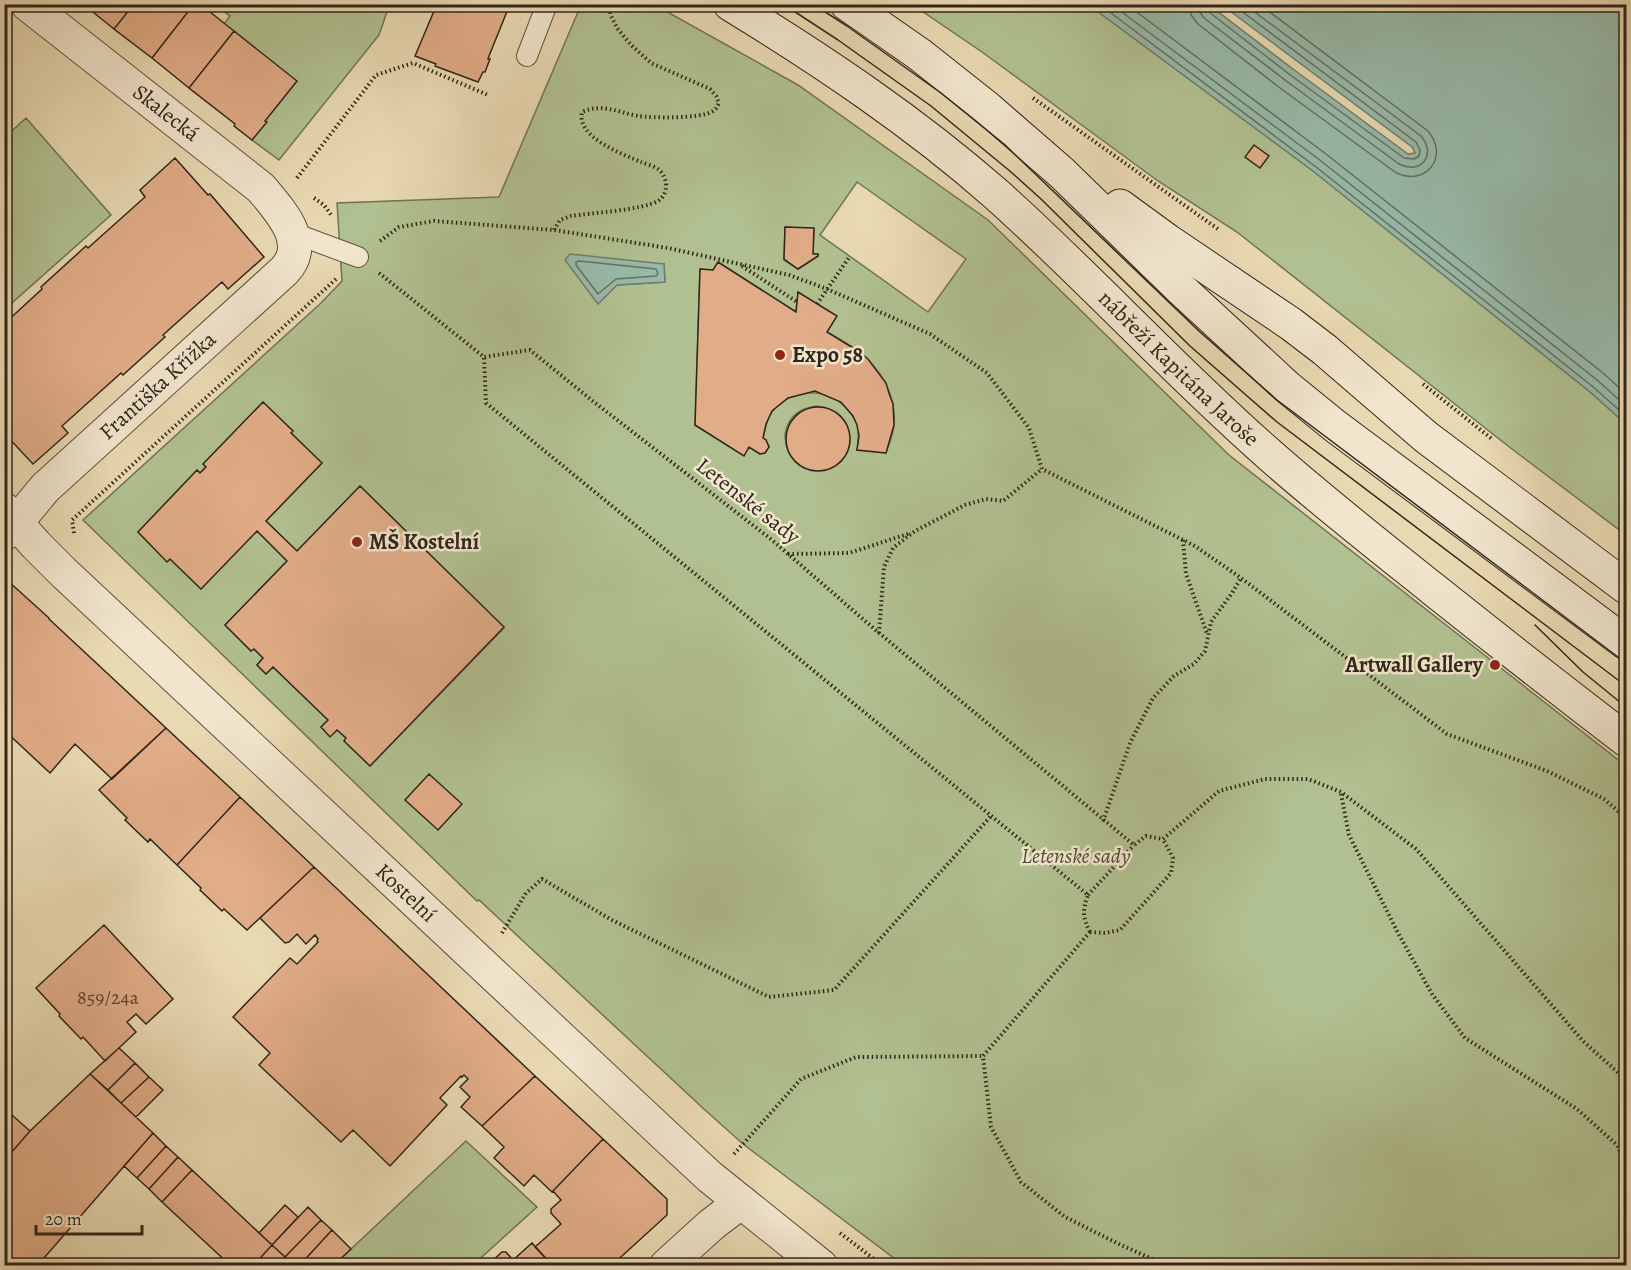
<svg xmlns="http://www.w3.org/2000/svg" width="1631" height="1270" viewBox="0 0 1631 1270" font-family="Alegreya,serif">
  <rect width="100%" height="100%" fill="#e9d9b2"/>
  <filter id="stains"><feTurbulence type="fractalNoise" baseFrequency=".00333" numOctaves="4"/><feColorMatrix values="0 0 0 0 .2 0 0 0 0 .09 0 0 0 0 .02 0 0 0 .5 -.17"/></filter>
  <radialGradient id="worn" r=".72"><stop offset=".6" stop-color="#630" stop-opacity="0"/><stop offset="1" stop-color="#630" stop-opacity=".3"/></radialGradient>
  <!-- green -->
  <path fill="#b1c090" stroke="#707355" stroke-width="1.5" fill-rule="evenodd" d="M 378,4 L 388,9 L 379,35 L 279,160 L 252,140 L 266,122 L 224,24 L 230,16 L 215,5 Z
    M 581,5 L 655,5 L 798,85 L 988,220 L 1229,455 L 1626,766 L 1626,1265 L 903,1265 L 743,1144 L 705,1110 L 479,900 L 477,901 L 83,520 L 321,303 L 342,281 L 337,203 L 499,197 ZM 857,182 L 966,259 L 928,312 L 820,235 ZM 785,227 L 814,229 L 813,254 L 818,254 L 818,256 L 798,269 L 784,260 ZM 718,263 L 796,312 L 798,292 L 836,316 L 827,332 C 838,338 850,344 859,352 C 881,369 897,397 894,426 C 893,435 889,444 886,453 L 857,450 C 858,442 859,434 858,427 C 856,419 851,413 845,407 C 827,386 788,389 772,412 C 766,420 765,429 763,438 L 766,440 L 769,447 L 765,453 L 760,454 L 749,447 L 743,455 L 695,425 L 700,269 L 713,270 ZM 664,264 L 665,282 L 617,285 ZM 263,402 L 293,431 L 291,433 L 322,463 L 266,521 L 297,551 L 360,486 L 504,628 L 370,766 L 344,741 L 346,738 L 337,730 L 330,736 L 321,727 L 328,720 L 273,667 L 266,674 L 257,665 L 263,658 L 254,649 L 251,651 L 225,625 L 287,561 L 257,531 L 201,589 L 170,559 L 167,561 L 138,532 L 197,470 L 200,473 L 206,467 L 203,464 ZM 816,406 C 820,407 825,407 829,409 C 845,415 854,434 848,450 C 844,459 837,466 828,469 C 790,480 768,428 802,410 C 806,408 812,407 816,406 Z
    M 913,5 L 1089,5 L 1313,171 L 1589,391 L 1626,424 L 1626,535 L 1508,446 L 1237,232 L 1158,181 L 982,52 Z
    M 26,118 L 111,215 L 5,309 L 5,137 Z
    M 466,1141 L 537,1207 L 473,1265 L 333,1266 Z"/>
  <!-- water -->
  <path fill="#98baa9" stroke="#6e7f70" stroke-width="1.5" d="M 1089,5 L 1209,5 L 1293,69 L 1408,154 L 1415,153 L 1412,147 L 1222,5 L 1626,5 L 1626,424 L 1589,391 L 1313,171 Z
    M 570,254 L 664,264 L 665,282 L 617,285 L 598,304 L 565,260 Z"/>
  <g fill="none" stroke-linecap="round" stroke-linejoin="round">
    <!-- shore -->
    <path stroke="#647062" stroke-width="1.5" d="M 1099,4 L 1316,167 L 1592,386 L 1626,416
      M 1111,4 L 1321,161 L 1597,380 L 1626,406
      M 1126,4 L 1326,154 L 1603,373 L 1626,394
      M 1190,4 L 1191,15 L 1198,24 L 1280,88 L 1395,172 C 1425,188 1450,157 1428,131 L 1259,4
      M 1199,4 L 1199,11 L 1204,18 L 1285,80 L 1399,164 C 1421,175 1437,155 1421,136 L 1244,4
      M 1206,4 L 1206,9 L 1209,12 L 1289,74 L 1404,158 L 1414,159 L 1419,156 L 1420,150 L 1416,142 L 1232,4
      M 579,261 L 656,269 L 658,274 L 656,276 L 616,279 L 598,294 L 576,265 L 576,262 Z"/>
  </g>
  <!-- building -->
  <path fill="#e1ad88" stroke="#30261a" stroke-width="1.5" d="M 83,4 L 134,4 L 114,29 Z
    M 134,4 L 194,4 L 152,58 L 114,29 Z
    M 194,4 L 200,4 L 234,31 L 189,88 L 152,58 Z
    M 437,4 L 510,4 L 489,56 L 488,59 L 490,59 L 485,72 L 483,72 L 478,82 L 435,66 L 436,64 L 415,56 Z
    M 234,31 L 297,81 L 265,121 L 267,122 L 252,140 L 234,126 L 235,124 L 189,88 Z
    M 1254,145 L 1269,156 L 1260,168 L 1245,157 Z
    M 175,158 L 208,195 L 210,194 L 264,257 L 228,289 L 222,282 L 163,335 L 165,337 L 123,375 L 121,373 L 62,426 L 68,433 L 33,464 L 4,433 L 4,324 L 42,289 L 41,287 L 86,246 L 88,248 L 145,197 L 140,190 Z
    M 785,227 L 814,228 L 813,254 L 818,254 L 818,256 L 798,269 L 784,259 Z
    M 718,262 L 796,312 L 798,292 L 837,316 L 827,332 L 858,351 L 868,359 L 886,383 L 889,393 L 893,404 L 894,425 L 886,453 L 857,450 L 859,436 L 857,425 L 853,416 L 841,402 L 815,391 L 788,398 L 772,411 L 766,424 L 763,438 L 766,440 L 769,447 L 765,453 L 760,454 L 749,447 L 744,456 L 695,425 L 700,269 L 713,270 Z
    M 263,402 L 293,431 L 291,433 L 322,463 L 266,521 L 297,551 L 360,486 L 504,627 L 370,766 L 344,741 L 346,738 L 337,730 L 330,737 L 321,727 L 328,720 L 273,667 L 266,674 L 257,665 L 263,658 L 254,649 L 251,651 L 225,625 L 287,561 L 257,531 L 201,589 L 170,559 L 167,562 L 138,532 L 197,470 L 200,473 L 206,467 L 203,464 Z
    M786 439a32 32 0 1 1 64 0a32 32 0 1 1-64 0Z
    M 8,581 L 49,618 L 49,619 L 166,728 L 112,779 L 75,744 L 50,773 L 4,730 L 4,584 Z
    M 166,728 L 240,797 L 177,865 L 150,839 L 148,842 L 125,820 L 127,818 L 99,790 Z
    M 429,774 L 462,804 L 438,830 L 405,800 Z
    M 240,797 L 314,867 L 247,930 L 224,909 L 222,911 L 200,890 L 201,888 L 177,865 Z
    M 314,867 L 535,1076 L 482,1126 L 461,1107 L 470,1097 L 460,1087 L 468,1079 L 464,1075 L 462,1077 L 461,1076 L 440,1098 L 447,1105 L 390,1166 L 353,1130 L 341,1142 L 259,1065 L 270,1053 L 233,1017 L 290,958 L 297,964 L 318,942 L 317,941 L 318,939 L 315,935 L 306,944 L 297,934 L 289,942 L 285,943 L 260,918 Z
    M 104,925 L 173,999 L 146,1024 L 136,1014 L 127,1022 L 136,1032 L 105,1061 L 83,1037 L 81,1039 L 59,1016 L 60,1014 L 36,988 Z
    M 119,1048 L 135,1063 L 108,1090 L 90,1074 Z
    M 135,1063 L 149,1077 L 121,1103 L 108,1090 Z
    M 90,1074 L 153,1133 L 37,1266 L 21,1266 L 4,1251 L 4,1161 L 30,1131 Z
    M 535,1076 L 603,1139 L 552,1192 L 534,1175 L 524,1186 L 494,1158 L 504,1147 L 482,1126 Z
    M 149,1077 L 163,1090 L 136,1117 L 121,1103 Z
    M 4,1108 L 30,1131 L 4,1161 Z
    M 153,1133 L 166,1146 L 137,1178 L 124,1166 Z
    M 603,1139 L 667,1199 L 667,1215 L 611,1266 L 553,1266 L 535,1247 L 561,1224 L 551,1213 L 551,1209 L 561,1200 L 553,1191 Z
    M 166,1146 L 178,1157 L 149,1189 L 137,1178 Z
    M 178,1157 L 192,1170 L 162,1202 L 149,1189 Z
    M 192,1170 L 272,1245 L 253,1266 L 231,1266 L 162,1202 Z
    M 285,1205 L 298,1217 L 272,1245 L 259,1233 Z
    M 308,1207 L 321,1220 L 285,1257 L 272,1245 Z
    M 321,1220 L 332,1230 L 299,1266 L 294,1266 L 285,1257 Z
    M 332,1230 L 351,1249 L 333,1266 L 299,1266 Z
    M 532,1243 L 553,1266 L 491,1266 L 491,1262 L 502,1252 L 506,1252 L 513,1260 Z
    M 272,1245 L 285,1257 L 276,1266 L 253,1266 Z"/>
  <g fill="none" stroke-linecap="round" stroke-linejoin="round">
    <!-- lane casing -->
    <g stroke="#5e5340" stroke-width="22">
      <path id="lane" d="M 527,56 L 547,4
        M 291,232 L 358,257"/>
    </g>
    <!-- street casing -->
    <g stroke="#5e5340" stroke-width="35">
      <g id="street">
        <path id="s1" d="M 4,509 L 36,545 L 63,572 L 669,1139 L 710,1177 L 821,1266"/>
        <path id="s2" d="M 4,534 L 16,523 L 45,488 L 284,271 C 311,243 280,211 261,188 L 27,4"/>
        <path d="M 666,1266 L 711,1225 L 741,1202"/>
      </g>
    </g>
    <!-- secondary casing -->
    <g stroke="#30261a" stroke-width="35">
      <g id="secondary">
        <path id="s3" d="M 730,4 C 823,61 914,122 996,194 C 1090,278 1175,372 1271,456 C 1323,502 1378,545 1433,589 C 1497,640 1561,690 1626,740"/>
        <path d="M 847,4 L 919,54 L 986,107 L 1062,173 L 1183,291 L 1287,387 L 1335,426 L 1626,643"/>
        <path d="M 1120,206 L 1168,241 L 1291,324 L 1325,350 L 1426,437 L 1626,587"/>
      </g>
    </g>
    <!-- path -->
    <path stroke="#30261a" stroke-width="4" stroke-dasharray="1.5 3" stroke-linecap="butt" d="M 1033,98 L 1218,229
      M 297,178 L 376,75 L 413,63 L 488,95
      M 314,198 L 324,205 L 332,216
      M 554,230 L 560,220 L 571,216 C 591,213 642,210 658,201 C 664,197 666,192 666,185 C 666,179 663,173 658,169 C 654,166 646,164 641,162 C 622,154 576,137 582,112 C 602,103 617,112 638,116 C 652,118 701,119 713,111 C 717,108 717,107 719,103 L 716,96 L 710,89 L 651,63 L 631,45 L 617,28 L 610,14 L 610,4
      M 380,241 L 399,227 L 434,221 L 554,230 L 668,248 L 789,275 L 827,289 L 930,334 L 987,373 L 1029,428 L 1042,469 L 1195,546 L 1241,578 L 1447,734 L 1547,771 L 1604,799 L 1626,818
      M 742,266 L 797,302
      M 379,273 L 484,357 L 530,350 L 594,402 L 772,540 L 879,633 L 1134,845 L 1146,836 L 1163,839
      M 817,304 L 850,256
      M 484,358 L 486,403 L 1088,895 C 1082,911 1083,918 1090,932
      M 1423,384 L 1492,439
      M 74,533 L 72,520 L 336,279
      M 1183,540 L 1186,574 L 1207,634
      M 788,554 L 849,553 L 911,533
      M 879,633 L 884,567 L 893,548 L 915,531 L 965,505 L 986,499 L 1003,501 L 1042,469
      M 1341,794 L 1349,835 L 1398,933 L 1432,994 L 1465,1038 L 1577,1109 L 1617,1145 L 1626,1165
      M 1103,821 L 1130,743 L 1153,698 L 1174,676 L 1194,664 L 1205,651 L 1211,622 L 1232,593 L 1241,578
      M 1163,839 L 1219,791 L 1265,779 L 1308,779 L 1341,792 L 1416,849 L 1583,1041 L 1626,1080
      M 1088,895 L 1134,845
      M 1090,932 L 983,1056 L 991,1127 L 1021,1182 L 1065,1217 L 1121,1245 L 1168,1266
      M 1090,932 L 1105,933 L 1120,930 L 1171,873 L 1173,858 L 1163,839
      M 502,933 L 526,893 L 542,879 L 612,920 L 769,997 L 834,990 L 991,816
      M 734,1154 L 801,1079 L 856,1057 L 983,1056
      M 840,1233 L 883,1266
      M 1623,1266 L 1626,1257"/>
    <!-- lane -->
    <use href="#lane" stroke="#f1e6cd" stroke-width="20"/>
    <!-- street -->
    <use href="#street" stroke="#f1e6cd" stroke-width="33"/>
    <!-- secondary -->
    <use href="#secondary" stroke="#f1e6cd" stroke-width="33"/>
    <!-- tram -->
    <path stroke="#30261a" stroke-width="1.5" d="M 783,4 L 838,40 L 931,106 L 1011,172 L 1041,199 L 1190,346 L 1277,422 L 1626,686
      M 813,4 L 847,26 L 941,93 L 1004,144 L 1200,332 L 1277,400 L 1626,663
      M 1535,625 L 1583,672 L 1626,707"/>
  </g>
  <!-- markers -->
  <g fill="#8f2418" stroke="#f1e6cd" stroke-width="2">
    <circle cx="780" cy="355" r="6"/>
    <circle cx="357" cy="542" r="6"/>
    <circle cx="1495" cy="665" r="6"/>
  </g>
  <g text-anchor="middle" dominant-baseline="central" stroke-width="5" stroke-linejoin="round" paint-order="stroke">
    <!-- number labels -->
    <g font-size="20" fill="#5c4836">
      <text x="108" y="997">859/24a</text>
    </g>
    <!-- street labels -->
    <g font-size="22" fill="#30261a" stroke="#f1e6cd">
      <text transform="translate(166 113) rotate(38)">Skalecká</text>
      <text stroke="none"><textPath href="#s3" startOffset="580">nábřeží Kapitána Jaroše</textPath></text>
      <text stroke="none"><textPath href="#s2" startOffset="214">Františka Křížka</textPath></text>
      <text transform="translate(748 501) rotate(38)">Letenské sady</text>
      <text stroke="none"><textPath href="#s1" startOffset="556">Kostelní</textPath></text>
    </g>
    <!-- poi labels -->
    <g font-size="22" font-weight="bold" fill="#30261a" stroke="#f1e6cd" text-anchor="start">
      <text x="792" y="355">Expo 58</text>
      <text x="369" y="542">MŠ Kostelní</text>
      <text x="1483" y="665" text-anchor="end">Artwall Gallery</text>
    </g>
    <!-- park labels -->
    <g font-size="22" font-style="italic" fill="#504c38" stroke="#f1e6cd">
      <text x="1076" y="856">Letenské sady</text>
    </g>
  </g>
  <!-- margin -->
  <rect width="1631" height="1270" fill="none" stroke="#e9d9b2" stroke-width="24"/>
  <rect x="6" y="6" width="1619" height="1258" fill="none" stroke="#30261a" stroke-width="3"/>
  <rect x="12" y="12" width="1607" height="1246" fill="none" stroke="#30261a" stroke-width="1.5"/>
  <!-- scale -->
  <path d="M36 1225v9h106v-9" fill="none" stroke="#30261a" stroke-width="3"/>
  <text x="45" y="1225" font-size="18" fill="#30261a" stroke="#f1e6cd" stroke-width="4.5" paint-order="stroke">20 m</text>
  <rect width="100%" height="100%" filter="url(#stains)"/>
  <rect width="100%" height="100%" fill="url(#worn)"/>
</svg>
